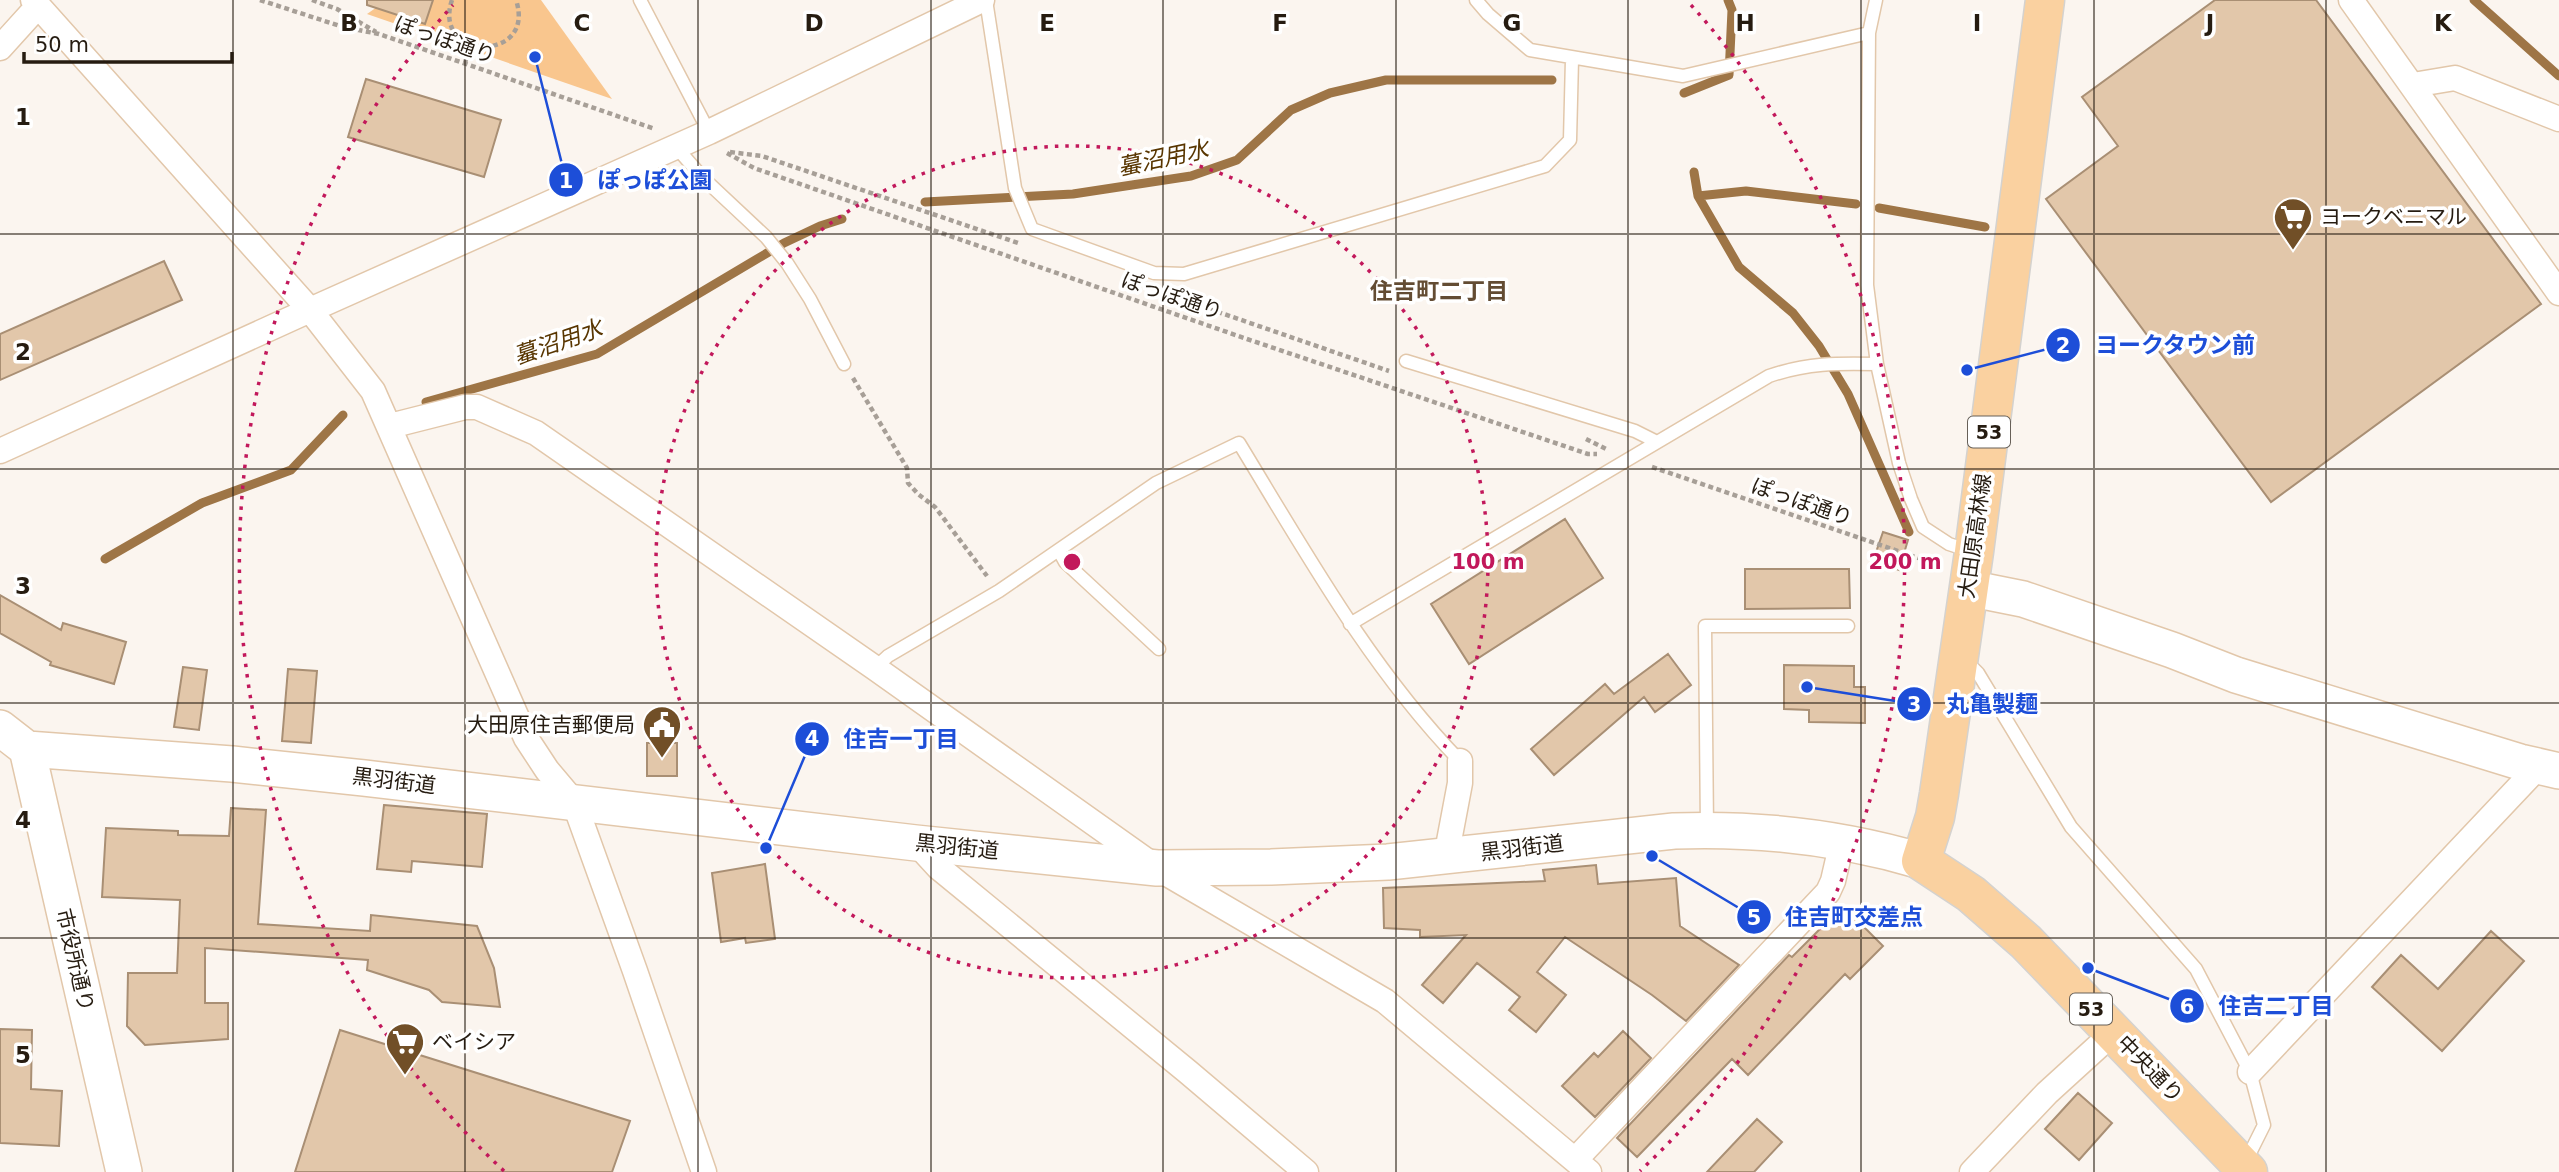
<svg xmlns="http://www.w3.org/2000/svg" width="2559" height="1172" viewBox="0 0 2559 1172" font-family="'DejaVu Sans','Noto Sans JP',sans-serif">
  <rect width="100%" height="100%" fill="#fbf5ef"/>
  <!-- green -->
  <path fill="#f9c68e" d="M 387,0 L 541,0 L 612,99 L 367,14 Z"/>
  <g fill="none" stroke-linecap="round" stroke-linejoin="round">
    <!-- stream -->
    <path stroke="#9e7546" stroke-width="9" d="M 2474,0 L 2559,76
      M 1684,93 L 1729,75 L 1732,10 L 1728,0
      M 1694,172 L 1698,196 L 1739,267 L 1793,313 L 1819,346 L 1848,394 L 1909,532
      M 1698,196 L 1746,191 L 1856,204
      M 925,202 L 1073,194 L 1191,176 L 1237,160 L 1291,110 L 1330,93 L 1386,80 L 1552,80
      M 1879,208 L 1985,227
      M 426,402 L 597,354 L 784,243 L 820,226 L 842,219
      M 105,559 L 202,503 L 291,470 L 343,415"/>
  </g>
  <!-- building -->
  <path fill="#e2c7aa" stroke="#a98f74" stroke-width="2" d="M 367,0 L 433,0 L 425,24 L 367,5 Z
    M 2215,0 L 2316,0 L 2541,304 L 2271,502 L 2046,199 L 2118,146 L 2082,97 Z
    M 366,79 L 501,120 L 484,177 L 348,137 Z
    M 164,261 L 182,300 L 0,380 L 0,334 Z
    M 1565,519 L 1603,578 L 1469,664 L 1431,604 Z
    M 1883,532 L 1908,540 L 1899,570 L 1873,561 Z
    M 1745,569 L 1849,569 L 1850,608 L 1745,609 Z
    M 0,595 L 61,630 L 63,623 L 126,642 L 114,684 L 50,665 L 51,662 L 0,633 Z
    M 1668,654 L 1691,685 L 1655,712 L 1644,697 L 1554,775 L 1531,749 L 1605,684 L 1614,694 Z
    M 1784,665 L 1854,666 L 1854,687 L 1865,687 L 1865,723 L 1809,722 L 1809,710 L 1784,709 Z
    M 183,667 L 207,670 L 199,730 L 174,727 Z
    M 288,669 L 317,671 L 311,743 L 282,741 Z
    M 647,743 L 677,743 L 677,776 L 647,776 Z
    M 384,805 L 487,814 L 482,867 L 412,861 L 411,872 L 377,869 Z
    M 231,808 L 266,810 L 258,924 L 370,931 L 371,915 L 477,926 L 494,968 L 500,1007 L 442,1002 L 429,990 L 367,970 L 368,960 L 205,948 L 205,1003 L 228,1003 L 228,1039 L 145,1045 L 127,1026 L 128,973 L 177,973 L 180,900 L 102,897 L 106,828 L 178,831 L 178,835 L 229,836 Z
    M 765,864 L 775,939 L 746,943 L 745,938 L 721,942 L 712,873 Z
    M 1596,865 L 1598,884 L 1676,878 L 1680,926 L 1739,965 L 1686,1021 L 1652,995 L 1565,937 L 1537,972 L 1566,995 L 1536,1032 L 1509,1010 L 1520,997 L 1477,963 L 1443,1003 L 1422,985 L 1466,935 L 1420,937 L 1420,930 L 1384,928 L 1383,888 L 1545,881 L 1543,870 Z
    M 1843,906 L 1883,946 L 1850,979 L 1845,974 L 1748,1075 L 1732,1059 L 1637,1157 L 1617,1138 L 1789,955 L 1792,957 Z
    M 2491,931 L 2524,961 L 2442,1051 L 2372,987 L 2401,955 L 2438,989 Z
    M 0,1029 L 32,1030 L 31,1089 L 62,1091 L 59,1146 L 0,1143 Z
    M 340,1030 L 630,1121 L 612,1172 L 295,1172 Z
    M 1623,1031 L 1651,1058 L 1595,1117 L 1562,1086 L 1594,1053 L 1598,1057 Z
    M 2078,1093 L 2112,1123 L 2079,1160 L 2045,1129 Z
    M 1757,1119 L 1782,1142 L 1754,1172 L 1707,1172 Z"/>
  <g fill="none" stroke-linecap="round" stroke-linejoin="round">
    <!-- lane casing -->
    <g stroke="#e2c7aa" stroke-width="15">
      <path id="lane" d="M 640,0 L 709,132
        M 986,0 L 1015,188 L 1032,229 L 1154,273 L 1184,274 L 1545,166 L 1570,140 L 1572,59
        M 1476,0 L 1488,14 L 1530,50 L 1683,76 L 1869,33
        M 1876,0 L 1869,33 L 1867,285 L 1877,364 L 1899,463 L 1911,499 L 1923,527 L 1949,544 L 1970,551
        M 676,147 L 703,178 L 766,237 L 787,263 L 810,299 L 844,364
        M 1406,361 L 1635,431 L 1657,442
        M 1059,551 L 1065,562 L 1159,649
        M 1350,624 L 1769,376 C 1807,363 1837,363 1877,364
        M 1965,660 L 1978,673 L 2071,827 L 2196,969 L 2250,1072 L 2264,1125 L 2245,1163
        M 875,668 L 888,656 L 999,591 L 1156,483 L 1239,443 C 1306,553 1370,668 1460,761
        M 1707,829 L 1705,626 L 1848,626"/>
    </g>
    <!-- street casing -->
    <g stroke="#e2c7aa" stroke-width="27">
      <path id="street" d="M 33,0 L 310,310 L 373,391 L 526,738 L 547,770 L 574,802 L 635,971 L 704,1172
        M 2351,0 L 2559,293
        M 0,48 L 38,6
        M 2413,85 L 2455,78 L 2559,119
        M 390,426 L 465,407 L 477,407 L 536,433 L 875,668 L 1157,868 L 1385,1001 L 1589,1172
        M 0,451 L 310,310 L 709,132 L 982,0
        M 916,843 L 938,867 L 1188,1072 L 1306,1172
        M 1446,857 L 1460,783 L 1460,761
        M 2250,1072 L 2539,766
        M 1576,1159 L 1828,892 L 1833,881 L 1842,842
        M 1972,1172 L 2047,1093 L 2114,1032"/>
    </g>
    <!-- secondary casing -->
    <g stroke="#e2c7aa" stroke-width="38">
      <path id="secondary" d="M 1968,588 L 2023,599 L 2172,650 L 2236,675 L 2520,762 L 2559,771
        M 0,728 L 27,749 L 232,764 L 364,778 L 916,843 L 1157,868 L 1271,867 L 1388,862 L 1674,831 C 1758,828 1840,837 1921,861
        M 27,749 L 124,1172"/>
    </g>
    <!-- primary casing -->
    <g stroke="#d4d2cf" stroke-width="41">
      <path id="primary" d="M 2045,0 L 1974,552 L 1939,794 L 1935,817 L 1921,861 L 1971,894 L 2026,942 L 2248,1172"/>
    </g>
    <!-- path -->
    <path stroke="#a79f97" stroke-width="4.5" stroke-dasharray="5 3.5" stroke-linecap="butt" d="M 260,0 L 343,27 L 379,34 L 655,129
      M 312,0 L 337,9 L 376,32
      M 452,0 C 431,61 537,63 516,0
      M 465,63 L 470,45
      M 730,152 L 762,156 L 1018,243
      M 727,153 L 754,168 L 1247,339 L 1588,454 L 1597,454
      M 1169,295 L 1389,371
      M 853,378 L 907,468 L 908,483 L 918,494 L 935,507 L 987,576
      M 1586,439 L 1606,449
      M 1652,467 L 1939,565"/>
    <!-- lane -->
    <use href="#lane" stroke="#fff" stroke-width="12"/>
    <!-- street -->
    <use href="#street" stroke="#fff" stroke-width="24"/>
    <!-- secondary -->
    <use href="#secondary" stroke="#fff" stroke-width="35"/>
    <!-- primary -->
    <use href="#primary" stroke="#fad1a0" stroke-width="38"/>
  </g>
  <!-- grid -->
  <path fill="none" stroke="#261c11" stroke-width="2" stroke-opacity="0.55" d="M 233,0 L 233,1172M 465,0 L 465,1172M 698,0 L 698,1172M 931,0 L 931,1172M 1163,0 L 1163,1172M 1396,0 L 1396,1172M 1628,0 L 1628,1172M 1861,0 L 1861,1172M 2094,0 L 2094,1172M 2326,0 L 2326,1172M 0,234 L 2559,234M 0,469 L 2559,469M 0,703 L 2559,703M 0,938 L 2559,938"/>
  <!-- distance rings -->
  <g fill="none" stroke="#c2185b" stroke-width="3.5" stroke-dasharray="3.5 7">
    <circle cx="1072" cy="562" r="416"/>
    <path d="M504 1171A833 833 0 0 1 453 5M1691 5A833 833 0 0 1 1640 1171"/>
  </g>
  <!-- icons -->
  <defs>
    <g id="supermarket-pin" transform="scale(2.0125)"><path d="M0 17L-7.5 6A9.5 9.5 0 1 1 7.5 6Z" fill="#714f27" stroke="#fff"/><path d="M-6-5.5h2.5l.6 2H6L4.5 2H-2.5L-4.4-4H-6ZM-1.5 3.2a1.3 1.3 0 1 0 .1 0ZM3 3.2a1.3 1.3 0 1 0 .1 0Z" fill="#fff"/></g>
    <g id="civic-pin" transform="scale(2.0125)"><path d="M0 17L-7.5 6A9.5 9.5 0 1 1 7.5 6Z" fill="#714f27" stroke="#fff"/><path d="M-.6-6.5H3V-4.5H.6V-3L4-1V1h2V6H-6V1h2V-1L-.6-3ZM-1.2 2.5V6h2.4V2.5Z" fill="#fff"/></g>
  </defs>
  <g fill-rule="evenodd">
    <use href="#supermarket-pin" x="2293" y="217"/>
    <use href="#civic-pin" x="662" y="725"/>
    <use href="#supermarket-pin" x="405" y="1042"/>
  </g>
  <g text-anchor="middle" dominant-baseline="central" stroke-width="7" stroke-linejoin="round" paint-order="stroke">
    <!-- shield labels -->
    <g fill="#fff" stroke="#676058" stroke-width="2">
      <rect x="1968" y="416.5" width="42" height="31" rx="5"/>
      <rect x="2070" y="993.5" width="42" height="31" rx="5"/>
    </g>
    <g font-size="19" font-weight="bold" fill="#261c11">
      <text x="1989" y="432">53</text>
      <text x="2091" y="1009">53</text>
    </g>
    <!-- street labels -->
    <g font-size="21" fill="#261c11" stroke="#fff">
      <text transform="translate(445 40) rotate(19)">ぽっぽ通り</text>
      <text transform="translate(1172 296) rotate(19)">ぽっぽ通り</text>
      <text transform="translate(1802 502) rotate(19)">ぽっぽ通り</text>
      <text transform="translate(1975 536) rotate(-82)">大田原高林線</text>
      <text transform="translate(394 781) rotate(7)">黒羽街道</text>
      <text transform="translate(957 847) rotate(6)">黒羽街道</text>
      <text transform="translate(1522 848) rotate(-7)">黒羽街道</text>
      <text transform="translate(75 960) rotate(77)">市役所通り</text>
      <text transform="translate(2150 1069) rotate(46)">中央通り</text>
    </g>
    <!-- poi labels -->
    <g font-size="21" fill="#261c11" stroke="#fff" text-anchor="start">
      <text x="2320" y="217">ヨークベニマル</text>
      <text x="635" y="725" text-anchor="end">大田原住吉郵便局</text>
      <text x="432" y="1042">ベイシア</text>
    </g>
    <!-- water labels -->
    <g font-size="23" font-style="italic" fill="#593601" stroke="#fff">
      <text transform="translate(1163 158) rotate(-12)">蟇沼用水</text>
      <text transform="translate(558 342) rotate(-19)">蟇沼用水</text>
    </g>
    <!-- neighbourhood labels -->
    <g font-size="23" font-weight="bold" fill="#634c33" stroke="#fff">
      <text x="1439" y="291">住吉町二丁目</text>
    </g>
  </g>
  <g font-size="23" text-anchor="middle" font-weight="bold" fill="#261c11" stroke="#fff" stroke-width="7" stroke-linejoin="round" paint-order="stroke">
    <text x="349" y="31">B</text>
    <text x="582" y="31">C</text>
    <text x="814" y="31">D</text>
    <text x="1047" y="31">E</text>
    <text x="1280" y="31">F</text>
    <text x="1512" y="31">G</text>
    <text x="1745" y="31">H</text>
    <text x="1977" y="31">I</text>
    <text x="2210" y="31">J</text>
    <text x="2443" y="31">K</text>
    <text x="23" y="125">1</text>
    <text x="23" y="360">2</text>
    <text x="23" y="594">3</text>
    <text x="23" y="828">4</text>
    <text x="23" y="1063">5</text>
  </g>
  <circle cx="1072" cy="562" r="10" fill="#c2185b" stroke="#fff" stroke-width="3.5"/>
  <g font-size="21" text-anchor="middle" font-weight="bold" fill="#c2185b" stroke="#fff" stroke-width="7" stroke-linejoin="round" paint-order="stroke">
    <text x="1488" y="569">100 m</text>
    <text x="1905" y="569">200 m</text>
  </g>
  <!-- callouts -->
  <path fill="none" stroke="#1d4ed8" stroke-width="2.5" d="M535 57L566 180M1967 370L2063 345M1807 687L1914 704M766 848L812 739M1652 856L1754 917M2088 968L2187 1006"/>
  <g fill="#1d4ed8" stroke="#fff" stroke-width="2.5">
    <circle cx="535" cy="57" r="7"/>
    <circle cx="1967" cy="370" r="7"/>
    <circle cx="1807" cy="687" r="7"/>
    <circle cx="766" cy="848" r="7"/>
    <circle cx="1652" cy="856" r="7"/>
    <circle cx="2088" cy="968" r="7"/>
    <circle cx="566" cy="180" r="18"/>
    <circle cx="2063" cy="345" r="18"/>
    <circle cx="1914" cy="704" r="18"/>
    <circle cx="812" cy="739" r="18"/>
    <circle cx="1754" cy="917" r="18"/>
    <circle cx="2187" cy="1006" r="18"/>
  </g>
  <g font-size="21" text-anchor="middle" font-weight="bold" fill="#fff">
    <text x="566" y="188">1</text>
    <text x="2063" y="353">2</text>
    <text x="1914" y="712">3</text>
    <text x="812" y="746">4</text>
    <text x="1754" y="925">5</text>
    <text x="2187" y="1014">6</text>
  </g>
  <g font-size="23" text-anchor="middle" font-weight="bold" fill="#1d4ed8" stroke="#fff" stroke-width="7" stroke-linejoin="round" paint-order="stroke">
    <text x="655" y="188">ぽっぽ公園</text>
    <text x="2175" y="353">ヨークタウン前</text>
    <text x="1992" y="712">丸亀製麺</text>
    <text x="901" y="747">住吉一丁目</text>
    <text x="1854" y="925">住吉町交差点</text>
    <text x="2276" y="1014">住吉二丁目</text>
  </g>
  <!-- scale -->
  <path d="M24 52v10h208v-10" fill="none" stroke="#261c11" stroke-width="3.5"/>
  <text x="35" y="52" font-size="21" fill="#261c11" stroke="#ffffff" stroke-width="5" paint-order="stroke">50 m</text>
</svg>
